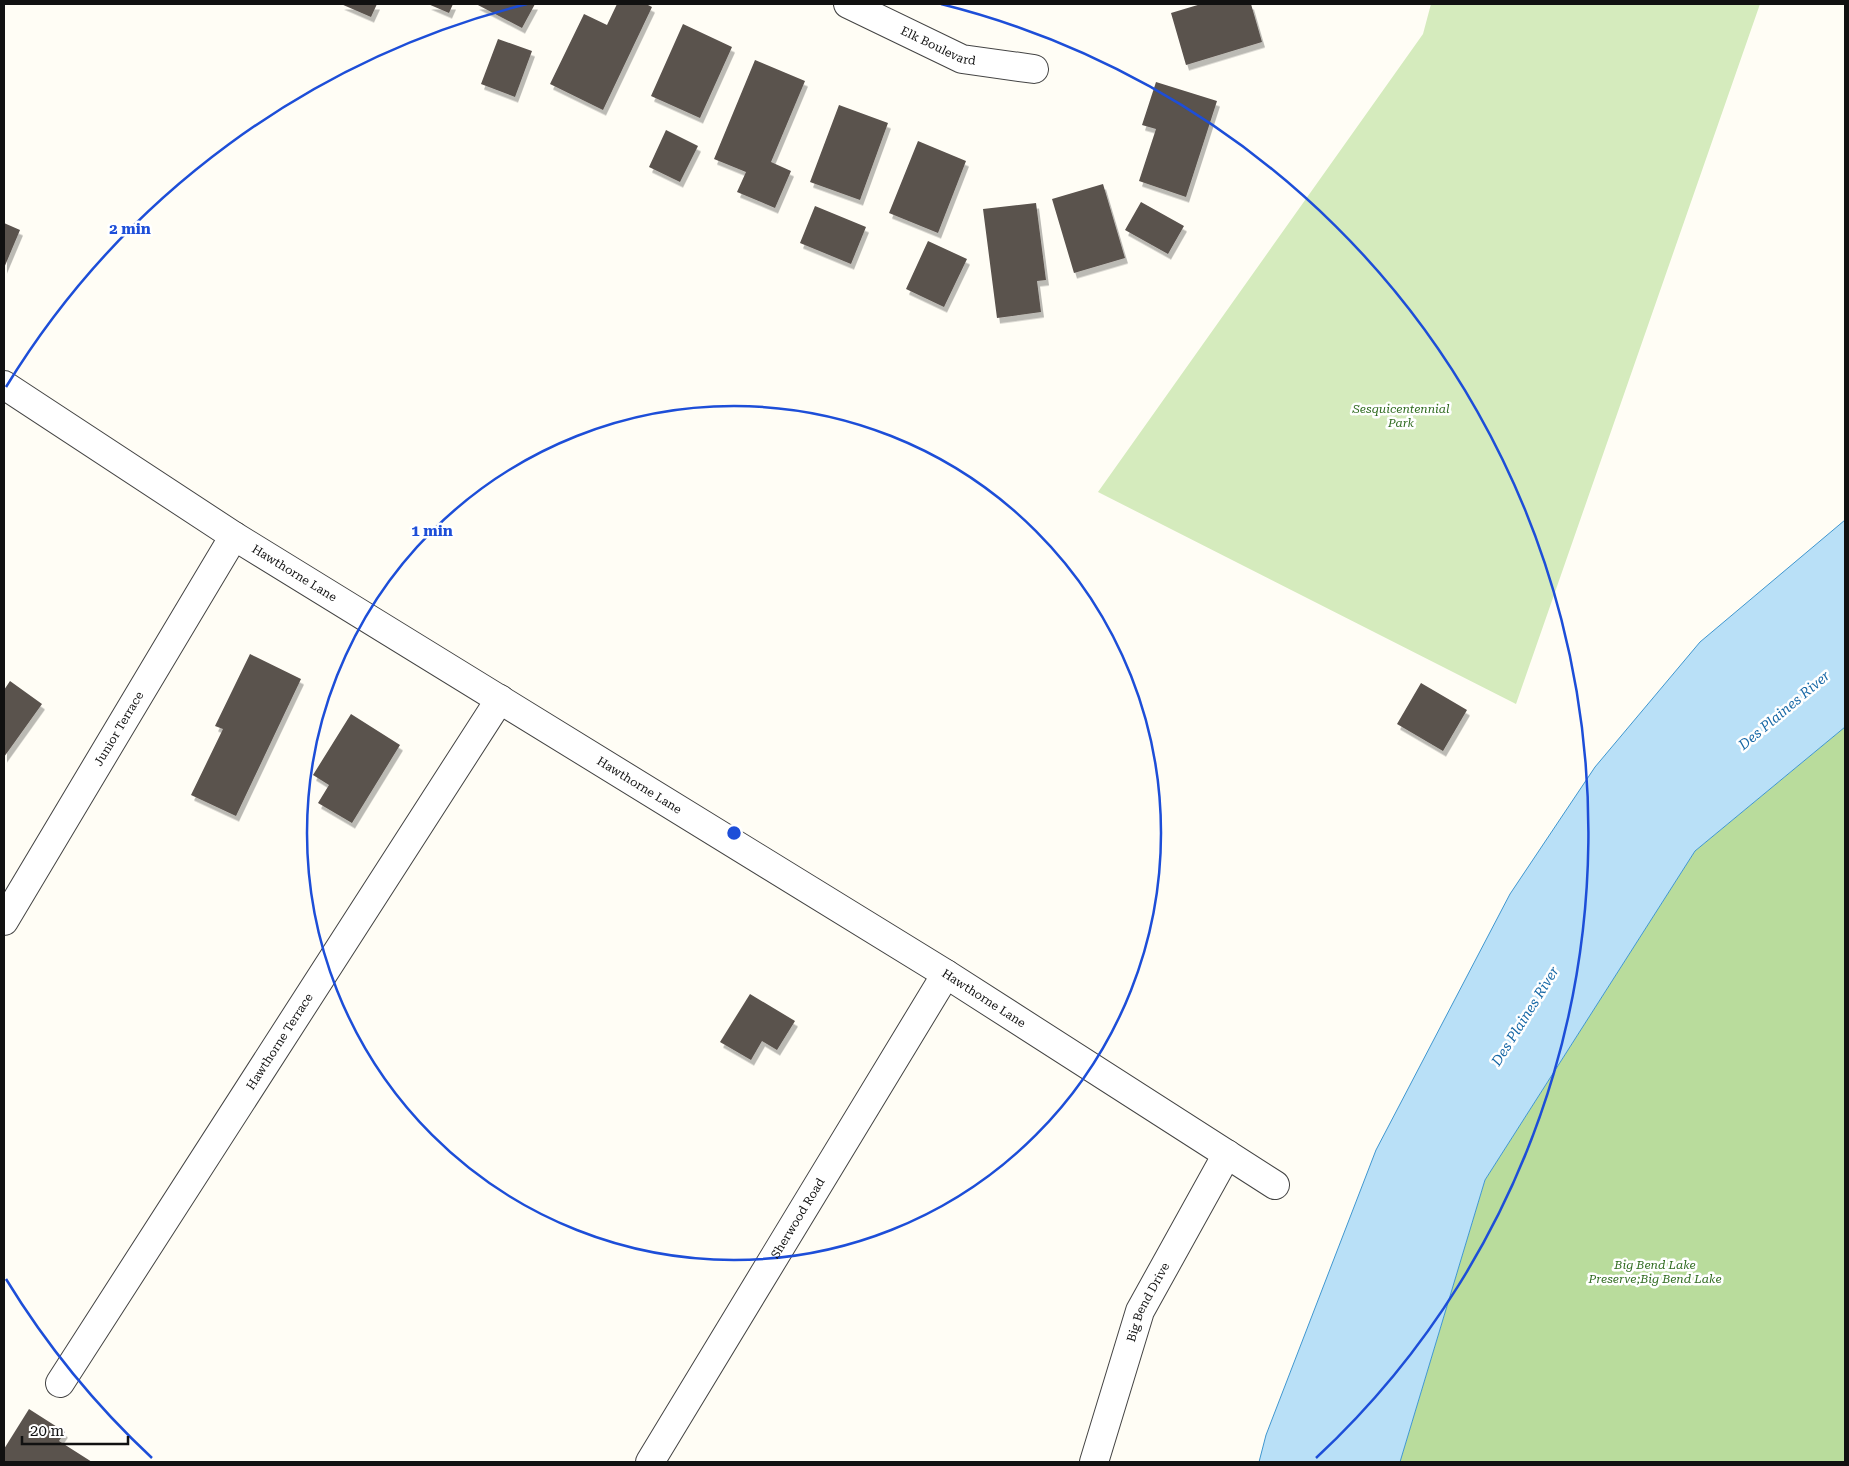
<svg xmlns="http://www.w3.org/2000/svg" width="1849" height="1466" viewBox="0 0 1849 1466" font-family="'Roboto Serif',serif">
  <defs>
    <filter id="shadow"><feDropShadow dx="3" dy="5.5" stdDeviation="0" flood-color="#0004"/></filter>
  </defs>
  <rect width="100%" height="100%" fill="#fffdf5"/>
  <!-- green -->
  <path fill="#d5ebbd" d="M 1431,4 L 1760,4 L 1516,704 L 1098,492 L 1423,34 Z"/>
  <!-- forest -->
  <path fill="#b9dc9c" d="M 1845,727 L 1845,1462 L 1400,1462 L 1485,1180 L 1695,851 Z"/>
  <!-- water -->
  <path fill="#b9e0f7" stroke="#3f96cf" d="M 1845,520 L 1845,727 L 1695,851 L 1485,1180 L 1400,1462 L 1259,1462 L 1266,1435 L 1376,1150 L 1510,894 L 1595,767 L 1700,642 Z"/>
  <!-- building -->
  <path fill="#5a524d" filter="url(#shadow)" d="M 341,4 L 377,4 L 371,17 Z
    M 428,4 L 453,4 L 449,13 Z
    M 476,4 L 535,4 L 522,28 Z
    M 617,4 L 646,4 L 652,7 L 603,110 L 550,84 L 584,14 L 607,25 Z
    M 1201,4 L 1251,4 L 1262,42 L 1186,65 L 1171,13 Z
    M 683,24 L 732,47 L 700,118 L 651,96 Z
    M 498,39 L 532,51 L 515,97 L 481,84 Z
    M 755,60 L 805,81 L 771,162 L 791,171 L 775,208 L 737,192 L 746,172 L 714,159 Z
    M 1156,82 L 1217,101 L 1186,197 L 1139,181 L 1156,129 L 1142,125 Z
    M 839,105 L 888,123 L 860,200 L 810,182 Z
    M 666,130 L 698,146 L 680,182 L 649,167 Z
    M 918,141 L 966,161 L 938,233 L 889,213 Z
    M 1103,184 L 1125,258 L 1074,273 L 1052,199 Z
    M 1141,202 L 1184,226 L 1168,254 L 1125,230 Z
    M 1036,203 L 1046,280 L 1037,281 L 1041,312 L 997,318 L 983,209 Z
    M 815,206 L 866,227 L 851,264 L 800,243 Z
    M 4,223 L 20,230 L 4,268 Z
    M 928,241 L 967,259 L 944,307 L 906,289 Z
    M 250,654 L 301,679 L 236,816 L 191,795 L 223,729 L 215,726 Z
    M 10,681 L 42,704 L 4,757 L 4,690 Z
    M 1421,683 L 1467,710 L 1443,751 L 1397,724 Z
    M 351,714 L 400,745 L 352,823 L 318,803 L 329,785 L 313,775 Z
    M 750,994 L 795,1021 L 777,1050 L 762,1041 L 751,1060 L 720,1042 Z
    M 29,1409 L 65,1432 L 59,1441 L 92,1462 L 4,1462 L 4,1449 Z"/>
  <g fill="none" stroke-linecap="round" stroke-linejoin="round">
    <!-- street casing -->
    <g stroke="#444" stroke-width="30">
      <g id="street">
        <path id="s1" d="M 848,4 L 962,59 L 1034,69"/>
        <path id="s2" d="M 4,385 L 234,536 L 946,974 L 1275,1185"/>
        <path id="s3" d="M 4,921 L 234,536"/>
        <path id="s4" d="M 60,1383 L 500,699"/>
        <path id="s5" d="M 650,1462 L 946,974"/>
        <path id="s6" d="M 1094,1462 L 1140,1311 L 1227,1154"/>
      </g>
    </g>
    <!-- street -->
    <use href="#street" stroke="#fff" stroke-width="28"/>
  </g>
  <!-- distance rings -->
  <g fill="none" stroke="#1d4ed8" stroke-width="2.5">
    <circle cx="734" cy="833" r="427"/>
    <path d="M152 1458A854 854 0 0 1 6 1279M6 387A854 854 0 0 1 527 4M941 4A854 854 0 0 1 1316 1458"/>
  </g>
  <g text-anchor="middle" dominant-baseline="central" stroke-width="5" stroke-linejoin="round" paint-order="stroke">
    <!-- street labels -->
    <g font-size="12" fill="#111" stroke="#fff">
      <text stroke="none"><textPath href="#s1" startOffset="100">Elk Boulevard</textPath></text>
      <text stroke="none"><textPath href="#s2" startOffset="346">Hawthorne Lane</textPath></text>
      <text stroke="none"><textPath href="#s3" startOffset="224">Junior Terrace</textPath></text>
      <text stroke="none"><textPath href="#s2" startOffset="751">Hawthorne Lane</textPath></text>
      <text stroke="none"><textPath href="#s2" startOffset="1156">Hawthorne Lane</textPath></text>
      <text stroke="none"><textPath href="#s4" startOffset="406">Hawthorne Terrace</textPath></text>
      <text stroke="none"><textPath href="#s5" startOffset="285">Sherwood Road</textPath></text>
      <text stroke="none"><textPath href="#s6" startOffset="169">Big Bend Drive</textPath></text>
    </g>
    <!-- park labels -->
    <g font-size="12" font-style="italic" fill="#2f6b1f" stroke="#fff">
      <text x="1401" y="409">Sesquicentennial<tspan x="1401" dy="14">Park</tspan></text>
      <text x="1655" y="1265">Big Bend Lake<tspan x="1655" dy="14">Preserve;Big Bend Lake</tspan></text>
    </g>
    <!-- water labels -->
    <g font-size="14" font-style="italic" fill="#1768a6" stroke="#fff">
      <text transform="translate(1784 710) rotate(-40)">Des Plaines River</text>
      <text transform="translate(1525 1016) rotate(-58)">Des Plaines River</text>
    </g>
  </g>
  <circle cx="734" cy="833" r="8" fill="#1d4ed8" stroke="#fff" stroke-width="2.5"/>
  <g font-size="15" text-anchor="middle" font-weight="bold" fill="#1d4ed8" stroke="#fff" stroke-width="5" stroke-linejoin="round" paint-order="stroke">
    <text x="130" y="234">2 min</text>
    <text x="432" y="536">1 min</text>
  </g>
  <!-- border -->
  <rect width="1849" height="1466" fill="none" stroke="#111111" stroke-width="10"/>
  <!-- scale -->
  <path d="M22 1436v8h106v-8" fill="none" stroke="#111111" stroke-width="2.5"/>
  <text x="30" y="1436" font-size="15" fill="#111111" stroke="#ffffff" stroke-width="4" paint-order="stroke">20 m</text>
</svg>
